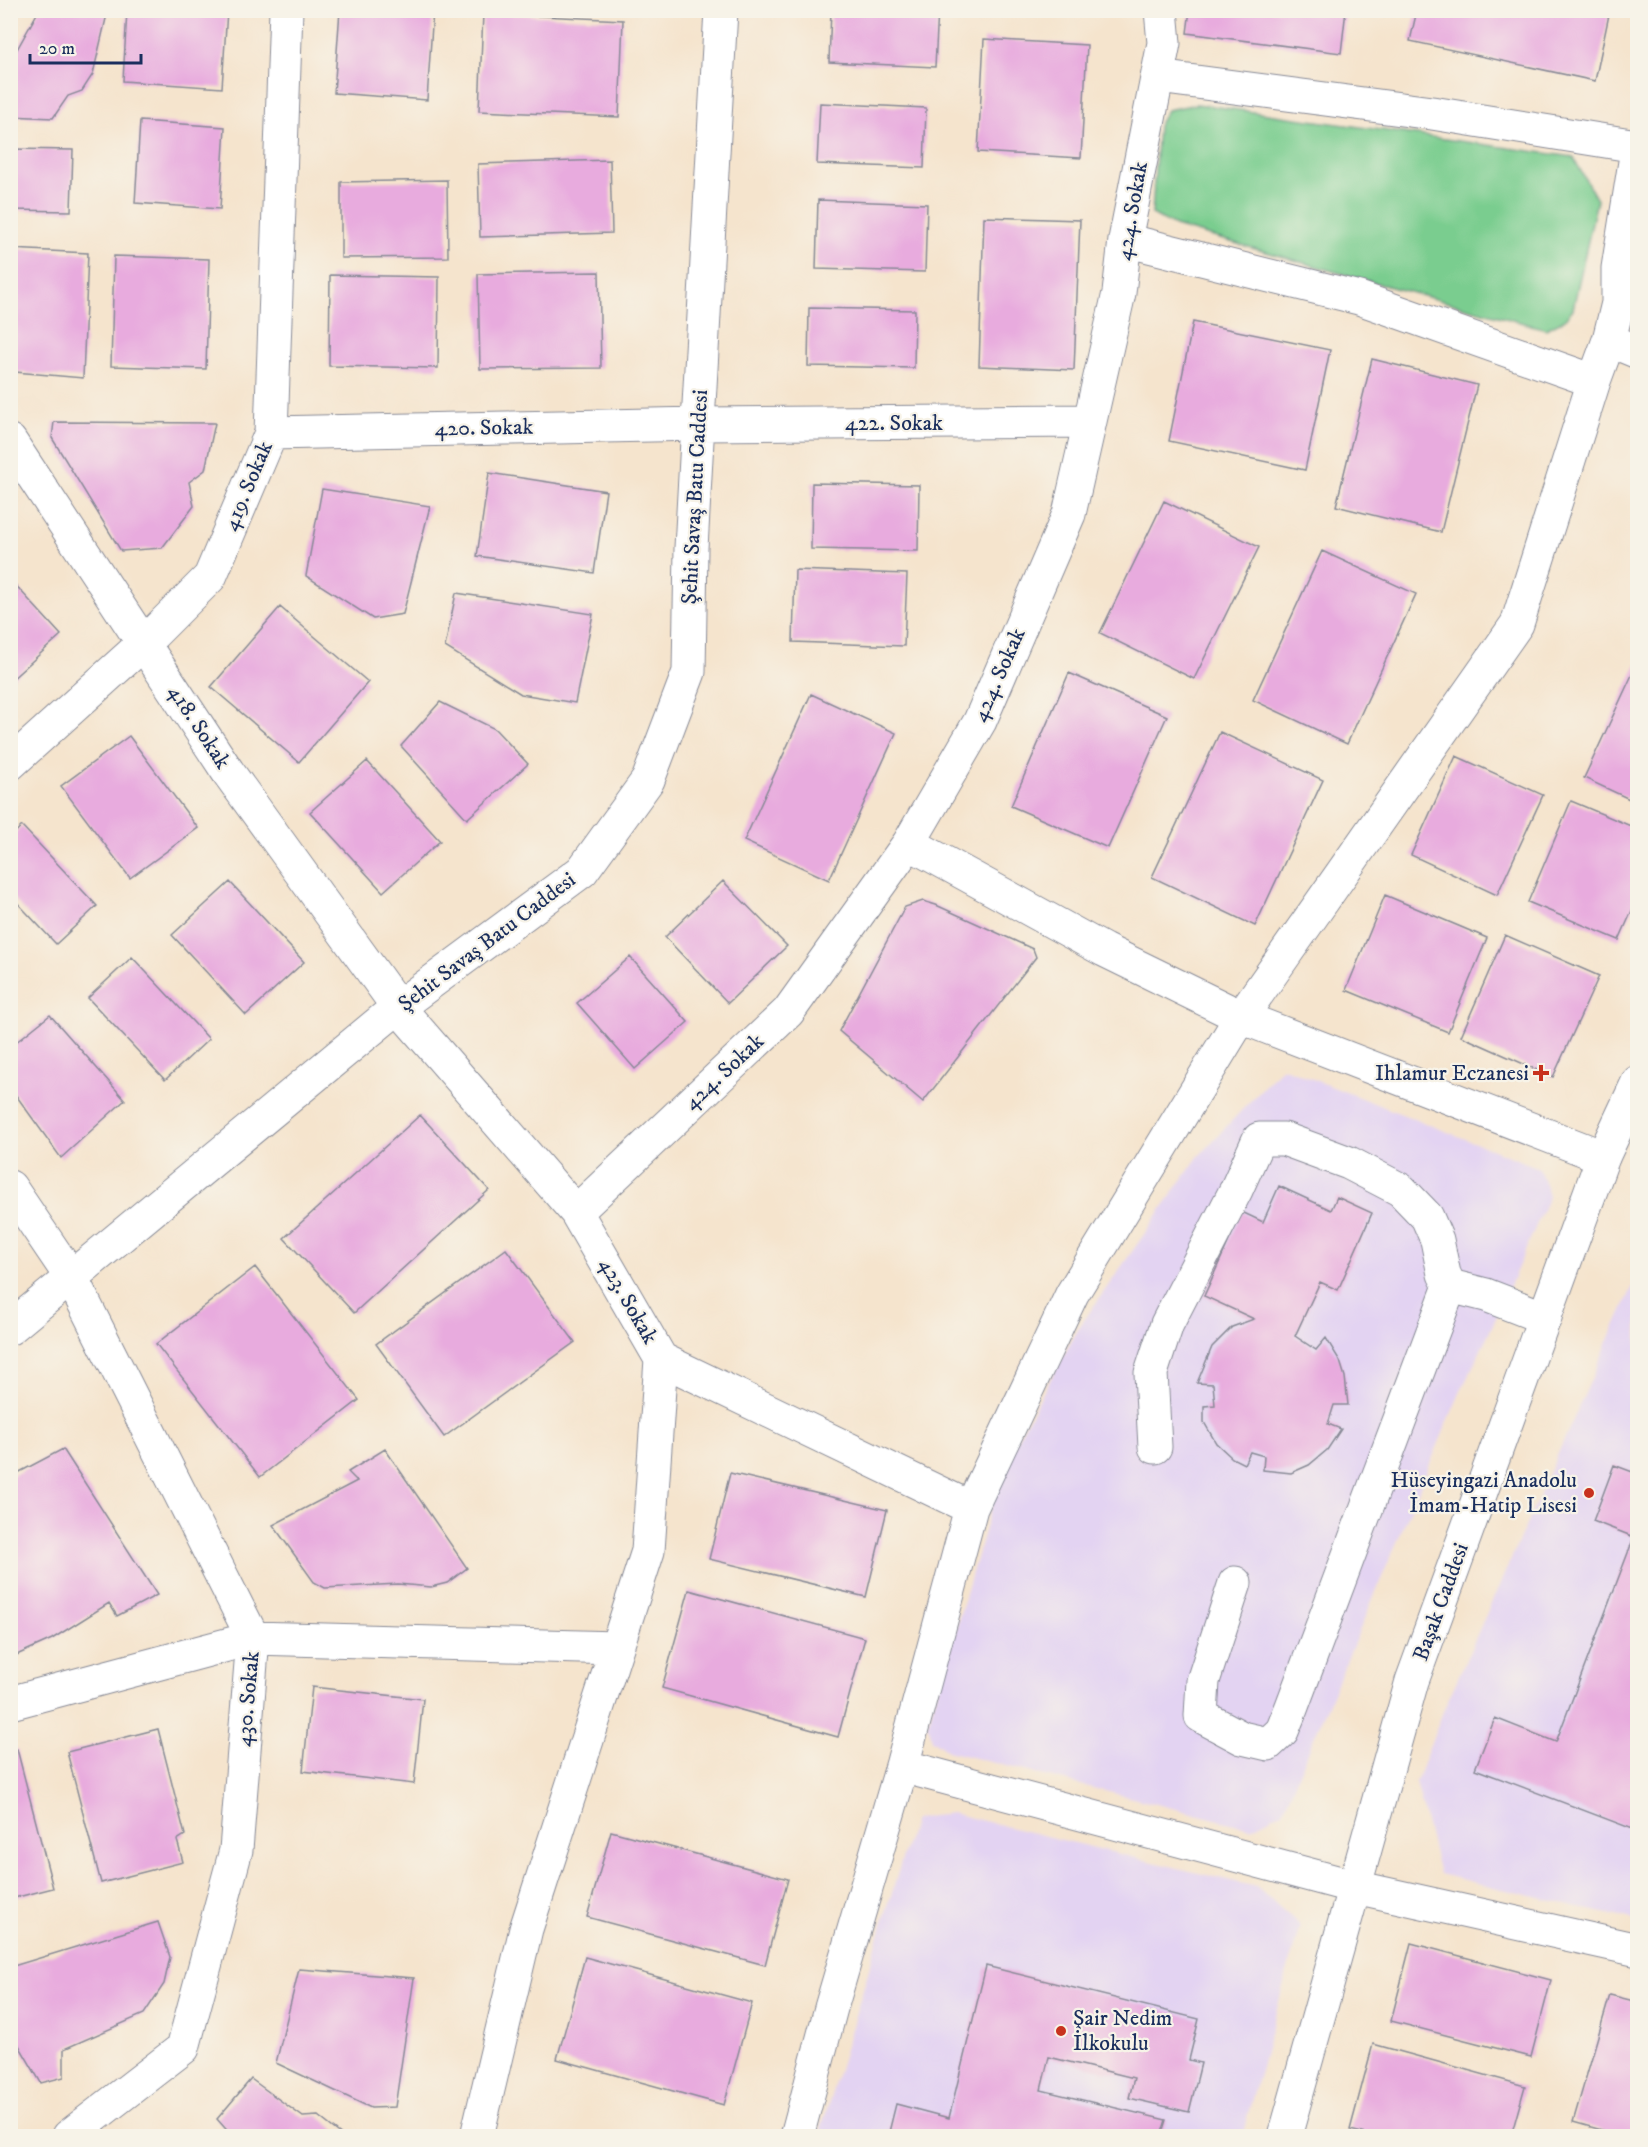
<svg xmlns="http://www.w3.org/2000/svg" width="1648" height="2147" viewBox="0 0 1648 2147" font-family="'IM FELL DW Pica',serif">
  <rect width="100%" height="100%" fill="#f7f3e8"/>
  <filter id="ink" filterUnits="userSpaceOnUse"><feTurbulence type="fractalNoise" baseFrequency=".0167" numOctaves="2"/><feDisplacementMap in="SourceGraphic" scale="12" xChannelSelector="R" yChannelSelector="G"/><feConvolveMatrix kernelMatrix="1 2 1 2 8 2 1 2 1" color-interpolation-filters="sRGB"/></filter>
  <filter id="wash" filterUnits="userSpaceOnUse"><feTurbulence type="fractalNoise" baseFrequency=".008" numOctaves="4" result="noise"/><feDisplacementMap in="SourceGraphic" scale="24" xChannelSelector="R" yChannelSelector="G"/><feGaussianBlur stdDeviation="1.35" result="paint"/><feColorMatrix in="noise" values="0 0 0 0 0 0 0 0 0 0 0 0 0 0 0 0 0 1.4 0 .05"/><feComposite in="paint" operator="in"/></filter>
  <g filter="url(#wash)">
    <rect width="100%" height="100%" fill="#f5e4cd"/>
    <!-- built -->
    <path fill="#e3d3f2" d="M 1282,1067 L 1539,1168 L 1549,1196 L 1495,1320 L 1460,1393 L 1283,1811 L 1251,1828 L 947,1751 L 932,1740 L 928,1724 L 1004,1463 L 1080,1326 L 1198,1157 Z
      M 1637,1277 L 1637,1921 L 1439,1874 L 1416,1782 L 1444,1709 Z
      M 951,1813 L 1256,1887 L 1300,1925 L 1242,2136 L 819,2136 L 914,1819 Z"/>
    <!-- green -->
    <path fill="#7acd8f" stroke="#4a7e76" stroke-width="1.5" d="M 1197,104 L 1573,157 L 1597,200 L 1573,309 L 1564,320 L 1546,329 L 1336,272 L 1175,226 L 1152,214 L 1158,126 L 1167,110 Z"/>
    <g id="blocks">
      <!-- building -->
      <path fill="#e8abde" d="M 39,10 L 108,10 L 93,74 L 82,91 L 68,96 L 53,118 L 10,116 L 10,62 Z
        M 127,10 L 227,10 L 222,88 L 123,81 Z
        M 340,10 L 433,10 L 427,100 L 334,93 Z
        M 831,10 L 938,10 L 935,67 L 829,62 Z
        M 1190,10 L 1346,10 L 1341,53 L 1187,33 Z
        M 1417,10 L 1610,10 L 1595,81 L 1410,41 Z
        M 483,13 L 623,20 L 619,117 L 479,111 Z
        M 984,39 L 1087,45 L 1081,158 L 978,152 Z
        M 820,103 L 926,108 L 924,168 L 817,164 Z
        M 140,121 L 225,127 L 220,209 L 135,203 Z
        M 10,149 L 73,150 L 71,211 L 10,210 Z
        M 610,160 L 612,233 L 480,237 L 478,164 Z
        M 447,180 L 448,257 L 341,258 L 341,182 Z
        M 818,200 L 927,204 L 925,272 L 816,269 Z
        M 984,217 L 1080,220 L 1074,370 L 979,366 Z
        M 10,249 L 88,253 L 83,378 L 15,372 L 10,364 Z
        M 114,256 L 209,259 L 206,369 L 111,366 Z
        M 599,272 L 601,368 L 480,369 L 478,274 Z
        M 330,275 L 439,277 L 438,368 L 329,366 Z
        M 809,308 L 915,310 L 914,368 L 808,366 Z
        M 1193,322 L 1330,350 L 1305,470 L 1169,441 Z
        M 1372,359 L 1477,385 L 1441,532 L 1336,506 Z
        M 54,422 L 215,423 L 205,470 L 189,482 L 194,506 L 162,548 L 121,551 L 52,438 Z
        M 489,473 L 606,491 L 594,573 L 477,556 Z
        M 812,483 L 919,485 L 918,551 L 811,549 Z
        M 322,489 L 430,506 L 403,614 L 373,619 L 306,576 Z
        M 1164,501 L 1259,547 L 1194,679 L 1100,633 Z
        M 1322,551 L 1416,594 L 1347,744 L 1253,700 Z
        M 795,570 L 907,574 L 904,646 L 793,642 Z
        M 10,579 L 61,635 L 10,681 Z
        M 456,593 L 593,614 L 575,703 L 521,694 L 445,647 Z
        M 280,607 L 368,682 L 299,762 L 211,687 Z
        M 1638,662 L 1638,803 L 1584,778 Z
        M 1069,673 L 1167,716 L 1108,848 L 1011,806 Z
        M 811,694 L 896,733 L 829,880 L 744,841 Z
        M 440,702 L 495,729 L 528,764 L 467,819 L 401,746 Z
        M 1220,732 L 1323,780 L 1255,926 L 1152,877 Z
        M 129,736 L 198,828 L 130,878 L 61,786 Z
        M 1456,756 L 1543,795 L 1497,895 L 1411,855 Z
        M 367,761 L 440,841 L 383,892 L 310,812 Z
        M 1571,801 L 1638,829 L 1638,897 L 1619,940 L 1528,902 Z
        M 22,826 L 97,906 L 56,944 L 10,895 L 10,837 Z
        M 723,881 L 787,946 L 728,1003 L 665,937 Z
        M 230,882 L 304,962 L 246,1015 L 172,935 Z
        M 1385,895 L 1487,938 L 1448,1032 L 1346,990 Z
        M 923,901 L 936,905 L 1033,949 L 1036,957 L 923,1102 L 839,1031 L 905,907 Z
        M 1505,935 L 1599,976 L 1553,1077 L 1461,1036 Z
        M 132,957 L 209,1039 L 165,1080 L 88,998 Z
        M 630,957 L 688,1022 L 635,1069 L 577,1003 Z
        M 50,1015 L 125,1100 L 61,1158 L 10,1087 L 10,1047 Z
        M 420,1115 L 489,1190 L 354,1313 L 284,1238 Z
        M 1279,1186 L 1331,1210 L 1337,1197 L 1372,1213 L 1338,1290 L 1320,1282 L 1295,1336 L 1316,1350 L 1326,1338 L 1340,1361 L 1345,1377 L 1348,1405 L 1334,1405 L 1328,1424 L 1341,1429 L 1327,1450 L 1309,1465 L 1291,1473 L 1263,1470 L 1264,1456 L 1250,1452 L 1244,1464 L 1232,1458 L 1216,1443 L 1204,1422 L 1204,1406 L 1215,1405 L 1213,1384 L 1197,1383 L 1212,1347 L 1232,1327 L 1254,1319 L 1204,1296 L 1242,1212 L 1263,1222 Z
        M 506,1249 L 575,1342 L 444,1437 L 376,1344 Z
        M 255,1267 L 359,1400 L 260,1477 L 156,1344 Z
        M 63,1449 L 157,1595 L 117,1616 L 109,1603 L 52,1639 L 10,1658 L 10,1477 Z
        M 385,1449 L 467,1568 L 447,1583 L 431,1587 L 398,1584 L 325,1588 L 314,1582 L 273,1525 L 357,1481 L 348,1472 Z
        M 1614,1465 L 1638,1474 L 1638,1831 L 1475,1769 L 1495,1718 L 1556,1742 L 1634,1537 L 1593,1521 Z
        M 730,1473 L 887,1510 L 866,1597 L 709,1559 Z
        M 689,1590 L 865,1638 L 838,1737 L 662,1688 Z
        M 312,1687 L 423,1699 L 414,1784 L 303,1771 Z
        M 158,1729 L 185,1835 L 177,1840 L 183,1862 L 101,1883 L 67,1752 Z
        M 17,1749 L 53,1888 L 10,1899 L 10,1750 Z
        M 611,1831 L 788,1879 L 765,1965 L 587,1917 Z
        M 158,1922 L 170,1957 L 164,1984 L 144,2014 L 64,2049 L 64,2077 L 41,2083 L 10,2030 L 10,1967 Z
        M 1411,1943 L 1551,1980 L 1531,2057 L 1391,2021 Z
        M 585,1957 L 752,2003 L 724,2105 L 557,2059 Z
        M 986,1966 L 1199,2019 L 1189,2060 L 1201,2063 L 1189,2112 L 1129,2098 L 1134,2078 L 1049,2057 L 1041,2090 L 1166,2120 L 1161,2136 L 888,2136 L 896,2104 L 949,2118 Z
        M 299,1969 L 414,1978 L 395,2107 L 371,2108 L 276,2063 Z
        M 1610,1995 L 1638,2002 L 1638,2136 L 1623,2136 L 1573,2122 Z
        M 1373,2044 L 1525,2086 L 1511,2136 L 1374,2136 L 1350,2130 Z
        M 251,2079 L 303,2117 L 318,2116 L 343,2136 L 232,2136 L 217,2119 Z"/>
    </g>
  </g>
  <g filter="url(#ink)">
    <use href="#blocks" fill-opacity="0" stroke="#888a96" stroke-width="1.5"/>
    <g fill="none" stroke-linecap="round" stroke-linejoin="round">
      <!-- minor casing -->
      <g stroke="#888a96" stroke-width="35">
        <path id="minor" d="M 1158,77 L 1432,113 L 1637,146
          M 1638,143 L 1618,268 L 1618,303 L 1609,340 L 1638,352
          M 1125,240 L 1359,298 L 1594,381
          M 271,433 L 698,424 L 1090,421
          M 10,441 L 228,772 L 398,1007 L 576,1212 L 661,1359 L 971,1508
          M 10,764 L 144,643 L 210,577 L 271,433 L 286,10
          M 909,843 L 1104,950 L 1241,1017 L 1603,1157
          M 10,1187 L 71,1277 L 253,1638 L 236,1850 L 183,2048 L 69,2136
          M 576,1212 L 788,1012 L 909,843 L 980,721 L 1069,514 L 1119,293 L 1125,240 L 1164,43 L 1161,10
          M 10,1328 L 398,1007 L 582,871 L 648,780 L 689,672 L 691,548 L 721,10
          M 1155,1447 L 1151,1373 L 1167,1324 L 1236,1190 L 1259,1139 L 1284,1139 L 1349,1163 L 1401,1190 L 1427,1217 L 1437,1240 L 1444,1274 L 1450,1286 L 1486,1295 L 1545,1318
          M 1235,1583 L 1203,1681 L 1201,1716 L 1242,1738 L 1268,1744 L 1282,1731 L 1291,1709 L 1450,1286
          M 10,1703 L 253,1638 L 616,1648
          M 902,1766 L 971,1508 L 1072,1294 L 1241,1017 L 1517,624 L 1594,381 L 1609,340
          M 477,2136 L 526,1929 L 648,1551 L 661,1359
          M 797,2136 L 831,2008 L 902,1766 L 1355,1887 L 1638,1950"/>
      </g>
      <!-- major casing -->
      <g stroke="#888a96" stroke-width="35">
        <path id="major" d="M 1285,2136 L 1412,1681 L 1603,1157 L 1638,1082"/>
      </g>
      <!-- minor -->
      <use href="#minor" stroke="#fff" stroke-width="33"/>
      <!-- major -->
      <use href="#major" stroke="#fff" stroke-width="33"/>
    </g>
  </g>
  <!-- markers -->
  <g fill="#c8321e" stroke="#f7f3e8" stroke-width="2">
    <path d="M1538 1064h6v6h6v6h-6v6h-6v-6h-6v-6h6z"/>
    <circle cx="1589" cy="1493" r="6"/>
    <circle cx="1061" cy="2031" r="6"/>
  </g>
  <g text-anchor="middle" dominant-baseline="central" stroke-width="4.5" stroke-linejoin="round" paint-order="stroke">
    <!-- street labels -->
    <g font-size="22" fill="#1b2f5e" stroke="#f7f3e8">
      <text transform="translate(1132 211) rotate(-80)">424. Sokak</text>
      <text x="894" y="423">422. Sokak</text>
      <text transform="translate(484 428) rotate(-1)">420. Sokak</text>
      <text transform="translate(248 486) rotate(-67)">419. Sokak</text>
      <text transform="translate(695 497) rotate(-87)">Şehit Savaş Batu Caddesi</text>
      <text transform="translate(999 675) rotate(-66)">424. Sokak</text>
      <text transform="translate(199 727) rotate(57)">418. Sokak</text>
      <text transform="translate(487 942) rotate(-37)">Şehit Savaş Batu Caddesi</text>
      <text transform="translate(724 1072) rotate(-43)">424. Sokak</text>
      <text transform="translate(628 1301) rotate(60)">423. Sokak</text>
      <text transform="translate(1441 1602) rotate(-70)">Başak Caddesi</text>
      <text transform="translate(248 1699) rotate(-85)">430. Sokak</text>
    </g>
    <!-- poi labels -->
    <g font-size="22" fill="#1b2f5e" stroke="#f7f3e8" text-anchor="end">
      <text x="1529" y="1073">Ihlamur Eczanesi</text>
      <text x="1577" y="1480">Hüseyingazi Anadolu<tspan x="1577" dy="25">İmam-Hatip Lisesi</tspan></text>
      <text x="1073" y="2018" text-anchor="start">Şair Nedim<tspan x="1073" dy="25">İlkokulu</tspan></text>
    </g>
  </g>
  <!-- margin -->
  <rect width="1648" height="2147" fill="none" stroke="#f7f3e8" stroke-width="36"/>
  <!-- scale -->
  <path d="M30 54v9h111v-9" fill="none" stroke="#1b2f5e" stroke-width="3"/>
  <text x="39" y="54" font-size="18" fill="#1b2f5e" stroke="#f7f3e8" stroke-width="4.5" paint-order="stroke">20 m</text>
</svg>
